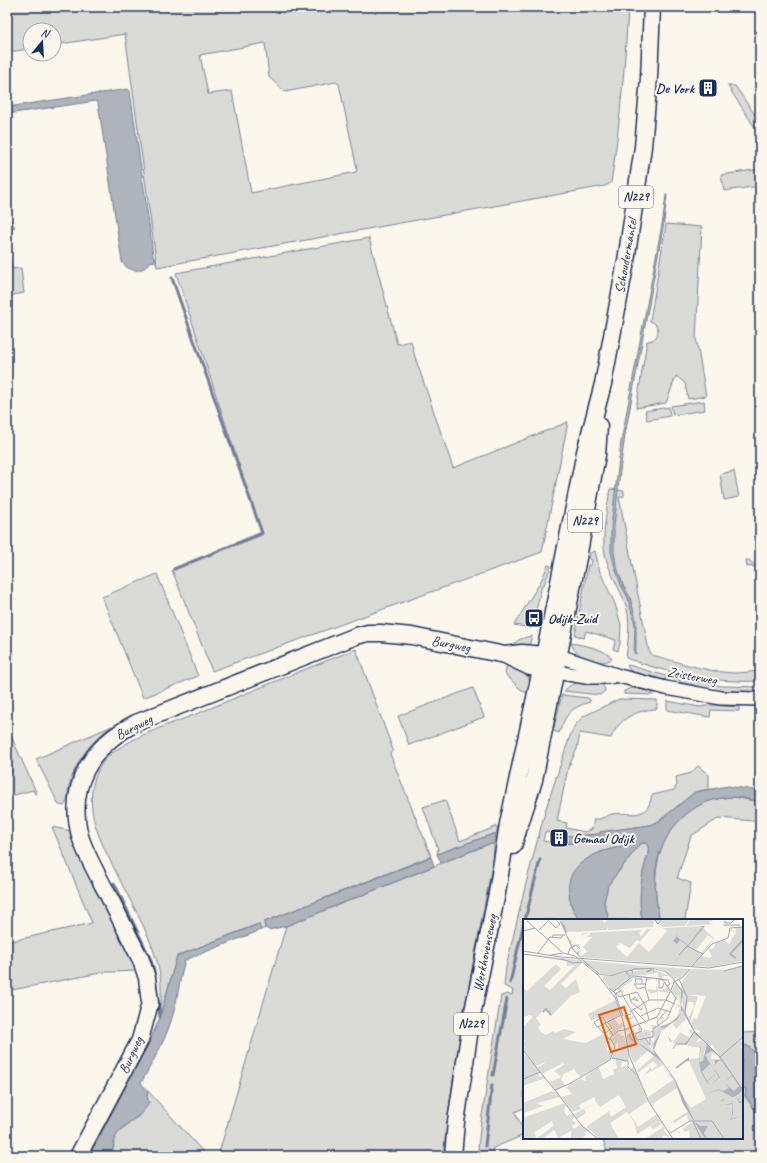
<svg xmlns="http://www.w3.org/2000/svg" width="767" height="1163" viewBox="0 0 767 1163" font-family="Caveat,sans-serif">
  <rect width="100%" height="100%" fill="#fbf7ec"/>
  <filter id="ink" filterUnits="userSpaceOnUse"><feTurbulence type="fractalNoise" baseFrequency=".025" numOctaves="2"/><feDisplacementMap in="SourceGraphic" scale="8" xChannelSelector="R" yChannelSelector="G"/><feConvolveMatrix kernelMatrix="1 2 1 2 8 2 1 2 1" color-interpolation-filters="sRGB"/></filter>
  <g filter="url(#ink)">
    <!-- green -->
    <path fill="#dadad7" stroke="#7a849a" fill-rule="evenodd" d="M 7,7 L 628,7 C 625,66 620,124 611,183 L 605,186 L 157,267 L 125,34 L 54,45 L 54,30 L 30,30 L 30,49 L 7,52 ZM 265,43 L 269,77 L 285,92 L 336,82 L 339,84 L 357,169 L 356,172 L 251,193 L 232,91 L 208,94 L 200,55 Z
      M 727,85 L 735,86 L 760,122 L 760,135 Z
      M 760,169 L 760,186 L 724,191 L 721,175 Z
      M 7,218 L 10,219 L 15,227 L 7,229 Z
      M 666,224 L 702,227 L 696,338 L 706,396 L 688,399 L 685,383 L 676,376 L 666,403 L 636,408 L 647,341 C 660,341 662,325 650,321 Z
      M 369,238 L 397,344 L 411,341 L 415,357 L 453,468 L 568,422 L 542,552 L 212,671 L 172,570 L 262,535 L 176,273 Z
      M 7,241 L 12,269 L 21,268 L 24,293 L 7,296 Z
      M 704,401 L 705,410 L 673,415 L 671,406 Z
      M 669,407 L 670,416 L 647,420 L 645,411 Z
      M 734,471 L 739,497 L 724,500 L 720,474 Z
      M 610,489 L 624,491 L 624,496 L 619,497 L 649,651 L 652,655 C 678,662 704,671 732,673 C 741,673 751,672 760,671 L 760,681 C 714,683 669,674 626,658 C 628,640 632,618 624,600 C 617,583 606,567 604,548 C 603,529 607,508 610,489 Z
      M 595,551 L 600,572 L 615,604 L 621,625 L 620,643 L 618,651 L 613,649 L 616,640 L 586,631 L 584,638 L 575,635 L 588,565 L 591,565 L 592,560 L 589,559 L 590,553 Z
      M 746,560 L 749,560 L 760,570 L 760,573 L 756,574 L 755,566 L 747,567 Z
      M 548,565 L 551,566 L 544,585 L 542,585 L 536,611 L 533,611 L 531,617 L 534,617 L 531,628 L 514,625 L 541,581 Z
      M 157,574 L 198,676 L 143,698 L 102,597 Z
      M 532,636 L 529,646 L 512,648 C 514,640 525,637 532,636 Z
      M 571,643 C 582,645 606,648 612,659 C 599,667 575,657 571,643 Z
      M 356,649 L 393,750 L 390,754 L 431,856 L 264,922 L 265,928 L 261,930 L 258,924 L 177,956 L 160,1017 C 161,1003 162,989 160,975 C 154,940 134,909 119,878 C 104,848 84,814 94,781 C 97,770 103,760 112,753 C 136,735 168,725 196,714 C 249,692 303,670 356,649 Z
      M 507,664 L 527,673 L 531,686 L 528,694 L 519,688 L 505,674 Z
      M 628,665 L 666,676 L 665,682 C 653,679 633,678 627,666 Z
      M 674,677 L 722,686 L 760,687 L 760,693 L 722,692 L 694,688 L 694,685 L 679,682 L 680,680 L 673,679 Z
      M 583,681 C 592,682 604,680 605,691 L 600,695 L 564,691 C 570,685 575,682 583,681 Z
      M 473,688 L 484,717 L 409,745 L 398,716 Z
      M 631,688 L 651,691 L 653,695 L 624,694 L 624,691 Z
      M 562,695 L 588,698 L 590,700 L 590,702 C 570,708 566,714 559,733 L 553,731 Z
      M 619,699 L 657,700 L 657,709 C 637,710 619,718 611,738 L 580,733 L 577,749 L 568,768 L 557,821 L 567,823 L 566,828 L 585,832 L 592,829 L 594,819 C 601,820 605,816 612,814 C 631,811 647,822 652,795 L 674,790 L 677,785 L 676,777 L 691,773 L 698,766 L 709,775 L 709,789 L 695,792 L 659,821 L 651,825 L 600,832 L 600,834 L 570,836 L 545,832 L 543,841 C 572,846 601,842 630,837 L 630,841 L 626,845 L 600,852 L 569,896 C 571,905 573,913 580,920 L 524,920 L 524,1108 L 515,1112 L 524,1132 L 524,1135 L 493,1148 L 492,1152 L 489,1152 L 488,1150 L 481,1151 L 478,1149 L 480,1128 L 501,996 L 507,994 L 512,995 L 513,990 L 504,986 L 506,967 L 525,887 L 546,808 L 571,733 L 575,725 L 584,716 Z
      M 667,701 L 700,707 L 711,705 L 739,707 L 739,711 L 711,710 L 710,717 L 667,710 Z
      M 112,726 C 89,743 77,759 69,786 C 67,793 69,801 64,806 L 59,805 L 36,759 Z
      M 7,727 L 37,794 L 35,794 L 33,790 L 7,797 Z
      M 733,797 L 760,802 L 760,823 L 753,821 L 719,818 L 691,836 L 677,878 L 691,883 L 685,920 L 660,920 C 651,883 654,841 685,815 C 689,812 693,808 697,806 C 709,800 721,798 733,797 Z
      M 445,800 L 460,841 L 498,826 L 496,834 L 493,834 L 437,854 L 438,849 L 423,807 Z
      M 52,827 L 71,831 L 132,960 L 135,971 L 112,972 L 105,972 L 7,991 L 7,942 L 92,923 Z
      M 645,843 L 648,846 C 650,854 644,864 643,873 C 640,889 639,904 642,920 L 609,920 L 604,902 L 608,885 L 640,844 Z
      M 489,844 L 494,844 L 493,861 C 474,959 454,1057 443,1156 L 218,1156 L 286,926 Z
      M 760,1032 L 760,1063 C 756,1054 752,1046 742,1044 L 742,1033 Z
      M 742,1087 L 746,1089 L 745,1096 L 760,1117 L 760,1156 L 609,1156 L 602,1138 L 742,1138 Z
      M 148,1091 L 207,1156 L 110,1156 L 114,1147 L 113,1141 L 117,1134 L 131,1121 L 139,1116 Z"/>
    <!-- water -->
    <path fill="#afb3bb" stroke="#747e96" d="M 128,89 L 130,91 L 151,238 L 153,256 L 156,261 L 149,262 C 144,274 128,272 122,262 L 98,103 L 96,101 L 7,114 L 7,107 Z
      M 666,195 L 667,195 L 664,222 L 625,435 L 620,471 L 614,527 L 614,552 L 616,564 L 623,585 L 630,597 L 636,620 L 636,654 L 634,653 L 635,625 L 628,598 L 621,585 L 614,564 L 611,552 L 611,527 L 621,442 L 663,219 Z
      M 728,786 L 760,791 L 760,802 C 751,800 742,797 733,797 C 693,797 662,830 656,868 C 654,882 656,907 660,920 L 642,920 C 639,904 640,889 643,873 C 644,864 650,854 648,846 L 645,843 L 640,844 L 608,885 L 604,902 L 609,920 L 580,920 C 573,913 570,902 569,892 C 566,871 584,858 601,852 C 611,848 623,848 630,841 L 630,838 L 583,843 L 567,843 L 567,839 L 561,838 L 561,835 C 574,837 587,835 600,834 L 600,832 L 651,825 L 659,821 L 695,792 Z
      M 493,834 L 496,834 L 494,844 L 489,844 L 441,863 L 437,854 Z
      M 431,857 L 434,866 L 286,926 L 269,930 L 265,928 L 264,922 Z
      M 259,924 L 261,930 L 185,960 C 179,980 178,1001 171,1021 C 164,1043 152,1063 141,1083 L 148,1091 L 147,1097 L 149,1102 C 142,1118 128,1120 118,1133 C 112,1140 115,1149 110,1156 L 89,1156 L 150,1041 L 160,1017 L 177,956 Z
      M 742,1044 L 749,1047 L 754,1052 L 760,1063 L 760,1117 L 745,1096 L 746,1089 L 742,1087 Z"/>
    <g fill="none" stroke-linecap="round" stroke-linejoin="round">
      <!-- stream -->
      <path stroke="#747e96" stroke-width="3" d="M 172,278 L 262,533 L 174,569
        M 114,883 L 150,958 L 154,970 L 160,1017
        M 525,920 L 540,860
        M 510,983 L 524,922
        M 493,1075 L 507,999
        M 485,1146 L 492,1085"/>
      <!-- minor casing -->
      <g stroke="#1b2f5e" stroke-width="16">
        <path id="minor" d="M 559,656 L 619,676 L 666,688 L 721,698 L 760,699
          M 556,672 L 586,677 L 611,677"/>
      </g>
      <!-- major casing -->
      <g stroke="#1b2f5e" stroke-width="19">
        <path id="major" d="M 505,655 L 522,653 L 555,656
          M 513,846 L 534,780 L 578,558 L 597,455 L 599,426
          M 78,1156 L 140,1040 L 150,1003 L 147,978 L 141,960 C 129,937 118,914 106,891 C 97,874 86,855 80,836 C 67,785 91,746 136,723 L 356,636 L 368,633 L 381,633 L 412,636 L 505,655 L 530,667 L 556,672
          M 453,1156 L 456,1122 L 472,1016 L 497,893 L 508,824 L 548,637 L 585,452 L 603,384 L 626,261 L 643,147 L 649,78 L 652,7"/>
      </g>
      <!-- minor -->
      <use href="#minor" stroke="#fbf7ec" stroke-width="13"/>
      <!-- major -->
      <use href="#major" stroke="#fbf7ec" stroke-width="16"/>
    </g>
  </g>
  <!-- icons -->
  <defs>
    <g id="building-square" transform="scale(1)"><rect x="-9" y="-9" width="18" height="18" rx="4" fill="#1b2f5e" stroke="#fbf7ec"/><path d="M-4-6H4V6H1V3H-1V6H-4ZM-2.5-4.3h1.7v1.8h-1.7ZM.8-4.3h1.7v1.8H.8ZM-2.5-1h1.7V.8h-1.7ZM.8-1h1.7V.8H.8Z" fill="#fff"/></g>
    <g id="bus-square" transform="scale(1)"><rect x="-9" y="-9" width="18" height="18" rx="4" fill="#1b2f5e" stroke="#fbf7ec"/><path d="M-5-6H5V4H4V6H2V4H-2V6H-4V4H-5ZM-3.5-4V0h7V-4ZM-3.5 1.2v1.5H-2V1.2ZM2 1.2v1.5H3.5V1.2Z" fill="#fff"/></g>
  </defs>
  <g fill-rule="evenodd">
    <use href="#building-square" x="708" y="88"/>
    <use href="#bus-square" x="534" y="618"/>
    <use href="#building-square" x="559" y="838"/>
  </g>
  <g text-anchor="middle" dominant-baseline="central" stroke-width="4" stroke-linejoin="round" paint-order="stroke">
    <!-- shield labels -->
    <g fill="#fbf7ec" stroke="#5e6b89" stroke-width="1">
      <rect x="619" y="186" width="34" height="22" rx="3"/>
      <rect x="568" y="510" width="34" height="22" rx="3"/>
      <rect x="454" y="1013" width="34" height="22" rx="3"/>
    </g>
    <g font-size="13" font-weight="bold" fill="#1b2f5e">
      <text x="636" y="197">N229</text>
      <text x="585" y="521">N229</text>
      <text x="471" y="1024">N229</text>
    </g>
    <!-- poi labels -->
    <g font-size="14" font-weight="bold" fill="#1b2f5e" stroke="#fbf7ec" text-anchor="start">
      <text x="694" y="88" text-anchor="end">De Vork</text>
      <text x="548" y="618">Odijk-Zuid</text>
      <text x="573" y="838">Gemaal Odijk</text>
    </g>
    <!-- street labels -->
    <g font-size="14" fill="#1b2f5e" stroke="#fbf7ec">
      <text transform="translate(626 256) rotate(-80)">Schoudermantel</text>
      <text transform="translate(451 644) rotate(11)">Burgweg</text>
      <text transform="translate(692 676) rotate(10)">Zeisterweg</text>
      <text transform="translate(134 727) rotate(-27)">Burgweg</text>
      <text transform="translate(485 953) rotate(-79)">Werkhovenseweg</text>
      <text transform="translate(131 1055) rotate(-65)">Burgweg</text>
    </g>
  </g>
  <!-- overview -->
  <g transform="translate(523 919)">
    <rect width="220" height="220" fill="#fbf7ec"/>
    <path d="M 37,0 L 79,0 L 81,4 L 85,0 L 139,0 L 135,4 L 131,1 L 130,8 L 85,11 L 85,8 L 83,11 L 51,13 L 43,12 ZM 140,0 L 167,0 L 162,7 L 140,8 L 136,5 ZM 168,0 L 187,0 L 185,4 L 189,0 L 191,0 L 186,4 L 191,5 L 163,7 ZM 181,7 L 180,9 L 191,19 L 178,37 L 187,39 L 189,37 L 185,30 L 190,30 L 194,23 L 205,19 L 201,21 L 206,25 L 213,13 L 208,12 L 207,11 L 207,10 L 213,13 L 212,10 L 216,7 L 220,8 L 220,42 L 189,48 L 169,47 L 177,38 L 168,47 L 56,38 L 50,30 L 43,15 L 48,22 L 50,20 L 48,24 L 51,26 L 56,25 L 57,29 L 54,27 L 50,29 L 54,33 L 57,30 L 55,34 L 58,37 L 64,33 L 60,28 L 69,18 L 62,18 L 67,16 L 67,14 L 60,15 L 60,20 L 59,14 L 119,11 L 116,14 L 118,17 L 124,10 L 128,10 L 117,23 L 114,21 L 107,29 L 97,24 L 93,28 L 104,38 L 116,24 L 126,33 L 144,12 L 140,9 ZM 185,16 L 190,20 L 178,34 L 173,31 ZM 0,34 L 56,41 L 58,44 L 50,45 L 59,44 L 38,65 L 43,69 L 53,60 L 57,73 L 48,77 L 28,97 L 22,90 L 13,99 L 18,106 L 15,108 L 18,113 L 23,116 L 30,112 L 32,114 L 41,110 L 53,113 L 40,120 L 63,124 L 80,115 L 85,120 L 88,118 L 81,126 L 84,126 L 84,132 L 90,134 L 88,140 L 67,152 L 50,162 L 57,158 L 51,150 L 39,156 L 40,158 L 38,159 L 42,166 L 50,163 L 33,171 L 38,178 L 49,175 L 44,169 L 46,165 L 57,160 L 63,162 L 62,157 L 76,148 L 80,160 L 91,155 L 89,145 L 90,151 L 94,149 L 92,139 L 89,139 L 92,129 L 95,131 L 95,123 L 92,127 L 88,120 L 95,113 L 96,115 L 99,113 L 97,116 L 101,117 L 107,139 L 104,142 L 103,137 L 104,143 L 99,142 L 98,148 L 104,147 L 106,152 L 111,147 L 125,182 L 106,195 L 111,201 L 115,208 L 134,195 L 142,210 L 141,212 L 149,220 L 141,216 L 138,220 L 122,220 L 140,208 L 138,205 L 131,210 L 127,208 L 136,201 L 107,220 L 114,215 L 111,203 L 104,193 L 87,204 L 96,220 L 75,220 L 69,212 L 63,208 L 86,192 L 88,198 L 103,188 L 96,176 L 77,188 L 73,183 L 61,190 L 63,194 L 54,200 L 51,195 L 73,183 L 71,178 L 56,186 L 58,190 L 49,193 L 38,178 L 13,184 L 20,187 L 1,194 L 2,198 L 42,184 L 44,187 L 41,188 L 42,194 L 44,197 L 49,194 L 52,198 L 49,201 L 53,204 L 49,207 L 51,210 L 58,205 L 67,212 L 62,213 L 63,216 L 58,220 L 48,220 L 48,212 L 33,220 L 35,218 L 31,211 L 19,220 L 0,220 L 0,184 L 29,172 L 33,173 L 27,163 L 39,158 L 31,152 L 41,146 L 40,144 L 19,155 L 17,153 L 5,158 L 16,154 L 16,158 L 20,156 L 22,159 L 0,167 L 0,161 L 3,159 L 0,157 L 0,138 L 3,136 L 14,149 L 25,142 L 13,147 L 0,131 L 2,128 L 0,125 L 2,121 L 0,120 L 0,108 L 10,98 L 7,96 L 0,98 L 0,69 L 4,72 L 33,45 L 38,50 L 21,67 L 27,71 L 52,46 L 44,47 L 44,44 L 42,48 L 44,43 L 38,40 ZM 29,202 L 30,207 L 13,220 L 12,213 ZM 59,41 L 120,47 L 167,50 L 162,56 L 154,60 L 152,59 L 152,62 L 144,53 L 130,49 L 112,49 L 89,56 L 78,55 ZM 220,46 L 220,120 L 217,121 L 220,125 L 217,129 L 220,129 L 220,220 L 167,220 L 166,211 L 162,213 L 160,210 L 170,202 L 165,203 L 164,196 L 151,204 L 150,202 L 165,192 L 171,201 L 157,173 L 168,189 L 183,180 L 165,140 L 177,139 L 178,129 L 150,124 L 157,113 L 167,119 L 169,115 L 166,111 L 168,110 L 176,119 L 173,124 L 179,121 L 184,125 L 180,136 L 189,132 L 195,137 L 189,134 L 188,140 L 198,140 L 189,125 L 187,127 L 175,116 L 177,112 L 173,110 L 172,112 L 168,104 L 171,99 L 174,100 L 183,77 L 174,76 L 164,77 L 175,77 L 167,103 L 162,95 L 164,99 L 153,110 L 150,105 L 160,91 L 158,65 L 168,50 L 203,51 ZM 165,83 L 170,83 L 171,88 L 165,99 L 163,93 ZM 125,50 L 127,50 L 122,53 L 129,50 L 147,57 L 139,57 L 139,60 L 135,58 L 135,54 L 131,54 L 123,56 L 129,58 L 122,56 L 109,57 L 95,70 L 110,58 L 122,57 L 123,60 L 125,58 L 136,59 L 138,60 L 139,60 L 141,64 L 137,60 L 134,60 L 133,64 L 133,59 L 122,62 L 122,59 L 110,59 L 109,62 L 98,69 L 101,72 L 99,76 L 95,70 L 90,73 L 80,61 L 81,57 ZM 152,63 L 159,75 L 158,94 L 154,100 L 139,111 L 130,130 L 132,135 L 139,143 L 145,154 L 148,157 L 144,150 L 151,159 L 161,185 L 154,169 L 128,186 L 125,178 L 150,161 L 146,157 L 140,146 L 121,156 L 127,149 L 129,151 L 134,146 L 130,142 L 115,154 L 114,151 L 131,137 L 126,131 L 111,144 L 104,129 L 102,112 L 104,111 L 101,111 L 101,105 L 104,110 L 109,109 L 107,104 L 113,105 L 110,100 L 114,106 L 103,113 L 103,117 L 107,113 L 114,113 L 116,107 L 120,114 L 121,111 L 130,112 L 128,106 L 139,107 L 154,99 L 157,88 L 152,85 L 157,86 L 156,75 L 153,81 L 153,76 L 148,73 L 143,81 L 142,80 L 146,74 L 135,72 L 135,80 L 134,73 L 128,75 L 123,70 L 133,71 L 133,65 L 135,71 L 143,70 L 142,66 L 149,72 ZM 129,113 L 132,120 L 130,124 L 128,119 L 129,124 L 128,127 L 128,128 L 131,126 L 129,132 L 123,120 L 130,118 L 127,114 ZM 93,81 L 98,95 L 91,99 L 96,106 L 99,103 L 100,108 L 88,117 L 86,114 L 90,110 L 81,96 L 68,102 L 65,95 Z" fill="#dadad7" fill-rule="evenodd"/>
    <path d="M 36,0 L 42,7 L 44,13 L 48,11 L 43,14 L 51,31 L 54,34 L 57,31 L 55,35 L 57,38 L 77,55 L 88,56 L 112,49 L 130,49 L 144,53 L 165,27 L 157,21 L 154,25 L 150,22 L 155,15 L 154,18 L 165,26 L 178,9 L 180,8 L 174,7 L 182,7 L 144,53 L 149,58 L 164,77 L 160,73 L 158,86 L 161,92 L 164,79 L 161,93 L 169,107 L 171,112 L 184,124 L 197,139 L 220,171 L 213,177 L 215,180 L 220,176 L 215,181 L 220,184 L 216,184 L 215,181 L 213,177 L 209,178 L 210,195 L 220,192 L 210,195 L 208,200 L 219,197 L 207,201 L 209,196 L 209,185 L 201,186 L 201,181 L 195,183 L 201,180 L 201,186 L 209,184 L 209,178 L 196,171 L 183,175 L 191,172 L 190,170 L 191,172 L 196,170 L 184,164 L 178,153 L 171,156 L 178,153 L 176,143 L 177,128 L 180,128 L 178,128 L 176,143 L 180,142 L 184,124 L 176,119 L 170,128 L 163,126 L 163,124 L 161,125 L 153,124 L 149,123 L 148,123 L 147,122 L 146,120 L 145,117 L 149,123 L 161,125 L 165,121 L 163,126 L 170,128 L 176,119 L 171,114 L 165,121 L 171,113 L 159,91 L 155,100 L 138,112 L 131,131 L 152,160 L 172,203 L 177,207 L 185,207 L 181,214 L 184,220 L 181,218 L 160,185 L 151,160 L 139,143 L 116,125 L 111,123 L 109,125 L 111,123 L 107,120 L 106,117 L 104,119 L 107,114 L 117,110 L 107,114 L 108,119 L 132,135 L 130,130 L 131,124 L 137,114 L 141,108 L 139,109 L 137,108 L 148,104 L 158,94 L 158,72 L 148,58 L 142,53 L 131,50 L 131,56 L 130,50 L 126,53 L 122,53 L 127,50 L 110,51 L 110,55 L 108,52 L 104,53 L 106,57 L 107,56 L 109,56 L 106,58 L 102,53 L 89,57 L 77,56 L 62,44 L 49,30 ZM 189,132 L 194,136 L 209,156 L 201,163 L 197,158 L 201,163 L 195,169 L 201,163 L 206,169 L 200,172 L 188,166 L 205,151 L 197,158 L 194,154 L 202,147 L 194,154 L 189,148 L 197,141 L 192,141 L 192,145 L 190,142 L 192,145 L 189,148 L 182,136 L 185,134 L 188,138 L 185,134 ZM 187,145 L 196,158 L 188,166 L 184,163 L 193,154 L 184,162 L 179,153 ZM 209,157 L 216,167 L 211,172 L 205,167 L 211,162 L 205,167 L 201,163 Z" fill="#afb3bb" fill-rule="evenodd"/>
    <path fill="none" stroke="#afb3bb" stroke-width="2" d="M 213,39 L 207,35 L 220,21M 20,93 L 23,90 L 28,96M 153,149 L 165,140 L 165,142"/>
    <path fill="none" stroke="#a1a7b3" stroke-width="1" d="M 131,0 L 135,5 L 139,0M 25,1 L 33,9 L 37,5 L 32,0M 4,2 L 39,33M 203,4 L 202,2 L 202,4 L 208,4 L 212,0M 200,6 L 217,6M 207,9 L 220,8M 16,11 L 27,0M 0,12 L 12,9M 30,19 L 30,16 L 42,16M 0,32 L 38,38 L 186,49 L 220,43M 15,34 L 27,18 L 38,19 L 40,16M 0,35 L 41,41M 45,35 L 47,29 L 53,26 L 57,30M 28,36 L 40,34 L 52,37 L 75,56 L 93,80M 156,36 L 164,27 L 180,35M 39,40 L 50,44 L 59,43M 169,47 L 189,25 L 205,19 L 207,9M 201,52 L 220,47M 124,58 L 122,68 L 126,81M 139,60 L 145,61 L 147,65 L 144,67M 156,60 L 164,78 L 162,94 L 171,112 L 197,138 L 220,171M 138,61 L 136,60 L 136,69 L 139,69 L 141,64M 113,64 L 112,60 L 119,60 L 119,65M 122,65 L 111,65 L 115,70 L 122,68M 86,69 L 92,74 L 100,97M 148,71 L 151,63 L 160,58 L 167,50M 98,72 L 93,74 L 96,78 L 114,73 L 122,86 L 126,101M 90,73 L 110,57 L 139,60 L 153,79 L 144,100 L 130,110M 99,75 L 119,111M 106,75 L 108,83 L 118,91 L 119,89M 92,78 L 100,102M 107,82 L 112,78 L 115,82 L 110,80M 111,91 L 122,102M 107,93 L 126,81 L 143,81 L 152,85M 108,95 L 102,97 L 104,101 L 110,98M 118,97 L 135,89 L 148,93M 100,102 L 106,136 L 126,183 L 150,220M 82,104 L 90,116M 76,107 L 74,108 L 71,103 L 80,98 L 83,104M 136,107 L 134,103 L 144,91M 101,111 L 134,98 L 147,73M 119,112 L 112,115 L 114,121 L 130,118 L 130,111M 81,115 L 89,109 L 84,103M 123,120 L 127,126 L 127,119M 87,121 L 75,108 L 98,96M 150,130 L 153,125 L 163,125 L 172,112M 0,131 L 17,153M 197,138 L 220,118M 89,139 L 105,142 L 105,148 L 113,155M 0,160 L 17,153 L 32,171 L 46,165 L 87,141 L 92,128 L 87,119 L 95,112 L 101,111M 32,171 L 59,207 L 75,220M 170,202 L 178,220M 147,214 L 167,202 L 189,202 L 201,220"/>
    <path fill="#e8590c" fill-opacity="0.15" stroke="#e8590c" stroke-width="2" d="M 101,88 L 113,125 L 88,133 L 76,96 Z"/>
    <rect width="220" height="220" fill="none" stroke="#1b2f5e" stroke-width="2"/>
  </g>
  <!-- margin -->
  <rect width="767" height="1163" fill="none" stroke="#fbf7ec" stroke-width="24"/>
  <rect x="12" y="12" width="743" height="1139" fill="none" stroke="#1b2f5e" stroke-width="1.5" filter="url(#ink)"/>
  <!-- north arrow -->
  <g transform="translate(42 42) rotate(18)"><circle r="19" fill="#fbf7ec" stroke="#a1a7b3"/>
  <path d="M0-3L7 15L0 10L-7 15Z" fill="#1b2f5e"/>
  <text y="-6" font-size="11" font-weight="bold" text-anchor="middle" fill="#1b2f5e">N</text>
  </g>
</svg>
